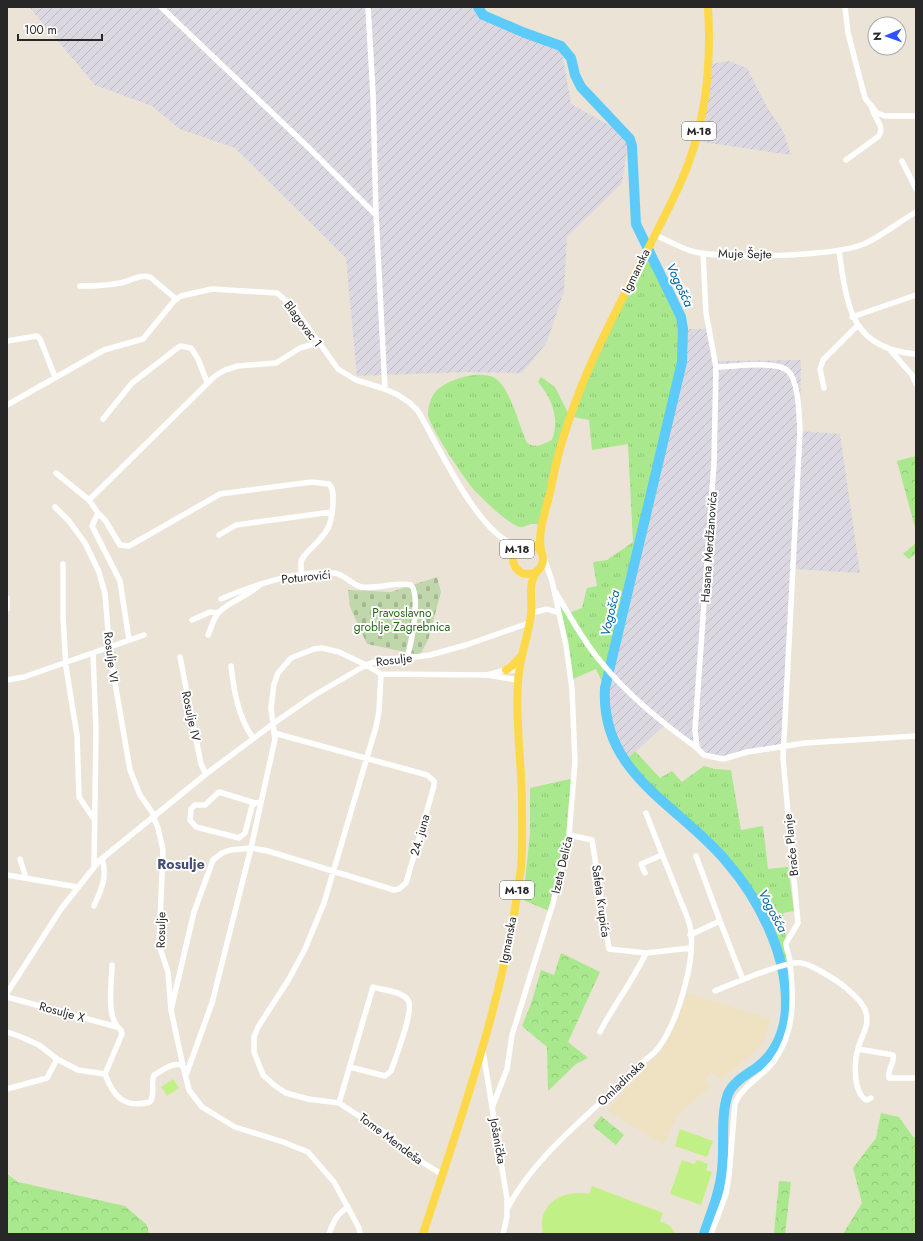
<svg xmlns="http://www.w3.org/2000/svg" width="923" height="1241" viewBox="0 0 923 1241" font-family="Jost,sans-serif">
  <defs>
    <pattern id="industrial-furrows" width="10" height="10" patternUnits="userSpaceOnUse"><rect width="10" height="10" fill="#dbd8e2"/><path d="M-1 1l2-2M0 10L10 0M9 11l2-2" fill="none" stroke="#bcb9c2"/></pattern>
    <pattern id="grass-tufts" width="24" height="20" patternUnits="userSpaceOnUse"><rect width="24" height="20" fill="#a9e88c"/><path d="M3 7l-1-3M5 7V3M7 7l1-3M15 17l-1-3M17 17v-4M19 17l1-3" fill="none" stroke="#91c779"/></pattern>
    <pattern id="forest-crowns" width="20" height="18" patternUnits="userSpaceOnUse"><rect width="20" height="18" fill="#a9e88c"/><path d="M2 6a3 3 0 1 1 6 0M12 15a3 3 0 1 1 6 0" fill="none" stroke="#91c779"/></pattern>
    <pattern id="cemetery-stones" width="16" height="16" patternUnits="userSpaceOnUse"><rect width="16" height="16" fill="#bfd7ab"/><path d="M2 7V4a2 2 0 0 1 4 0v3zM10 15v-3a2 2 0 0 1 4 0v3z" fill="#a4b993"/></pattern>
  </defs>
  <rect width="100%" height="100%" fill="#ebe3d6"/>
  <!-- industrial -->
  <path fill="url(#industrial-furrows)" d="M 29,7 L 478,7 L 483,15 L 561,46 L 571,104 L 629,136 L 622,183 L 567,237 L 564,291 L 547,342 L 522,373 L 467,372 L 357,376 L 346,258 L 235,148 L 180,129 L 152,106 L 95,85 Z
    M 729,61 L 747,68 L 767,107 L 783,131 L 791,155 L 696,141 L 709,66 L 716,63 Z
    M 683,329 L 709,329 L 715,361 L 801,360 L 800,431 L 840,434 L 860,573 L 793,569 L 785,746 L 713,758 L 665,725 L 625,761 L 613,740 L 608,726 L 606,714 L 605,688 L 682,362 Z"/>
  <!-- education -->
  <path fill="#efe2c3" d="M 687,993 L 771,1019 L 763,1044 L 721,1080 L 712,1072 L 705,1080 L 712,1085 L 678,1115 L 663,1145 L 607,1110 L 660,1052 L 678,1019 Z"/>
  <!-- grass -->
  <path fill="url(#grass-tufts)" d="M 648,250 L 681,317 L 683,329 L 682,362 L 605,688 L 596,669 L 571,680 L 555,592 L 569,613 L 582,608 L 587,588 L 597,586 L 593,562 L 607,560 L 633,542 L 628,444 L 592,450 L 589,420 L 569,416 L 543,526 C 540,525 535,523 531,524 C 526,525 523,529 517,526 C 502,518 487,503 475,491 C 466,481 428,425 428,414 C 428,406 431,397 436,391 C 446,380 478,370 493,377 C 510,385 519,426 527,443 C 535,449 543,444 552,440 C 560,418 552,399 538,382 L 541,377 L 555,387 L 569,415 Z
    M 635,751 L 660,778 L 672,771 L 682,782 L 704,766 L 715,769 L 731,770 L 741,830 L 763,826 L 768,869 L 788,867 L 794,911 L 783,913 L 792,996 L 789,1032 L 782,1030 C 799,964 754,885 707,841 C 679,815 646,792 625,761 Z
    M 574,778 L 569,835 L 549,911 L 523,900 L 530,834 L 530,788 Z"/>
  <!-- forest -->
  <path fill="url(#forest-crowns)" d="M 916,456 L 916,531 L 897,461 Z
    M 916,543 L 916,554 L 909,559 L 903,554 Z
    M 561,953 L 600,972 L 568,1042 L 588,1058 L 576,1064 L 548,1091 L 547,1047 L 522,1026 L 531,1004 L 541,970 L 554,975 Z
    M 881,1113 L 899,1117 L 913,1137 L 916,1137 L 916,1234 L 843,1234 L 862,1203 L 853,1168 L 876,1138 Z
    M 601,1116 L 624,1135 L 616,1145 L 593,1126 Z
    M 7,1174 L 18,1182 L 125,1206 L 147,1225 L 149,1234 L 7,1234 Z
    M 779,1181 L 791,1182 L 785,1234 L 774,1234 Z"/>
  <!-- cemetery -->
  <path fill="url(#cemetery-stones)" d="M 437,577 L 441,592 L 428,640 L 420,655 L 367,644 L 350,607 L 348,590 L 391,592 Z"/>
  <!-- pitch -->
  <path fill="#c1f186" d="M 173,1079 L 179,1088 L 167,1096 L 161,1087 Z
    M 680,1129 L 713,1141 L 707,1157 L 675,1146 Z
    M 682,1160 L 694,1164 L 697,1160 L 708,1164 L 706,1170 L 712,1172 L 701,1205 L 670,1194 Z
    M 592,1186 L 663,1213 L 660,1221 L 670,1226 L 676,1234 L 543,1234 C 536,1204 563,1189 589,1194 Z"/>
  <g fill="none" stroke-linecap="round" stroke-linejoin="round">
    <!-- river -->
    <path stroke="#5dcbf9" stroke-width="10" d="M 478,7 L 483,15 L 525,33 L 561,46 L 571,58 L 575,75 L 581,87 L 630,139 L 632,146 L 636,224 L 681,317 L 683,329 L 682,362 L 605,688 C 600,774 679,805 726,861 C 759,899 787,954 786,1005 C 786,1029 776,1054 756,1068 C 746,1075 733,1082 728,1094 C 720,1117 725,1145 722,1170 C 720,1192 711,1213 704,1234"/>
    <!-- minor -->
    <path stroke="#fff" stroke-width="5.5" d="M 161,7 L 309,148 L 376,215
      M 368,7 L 373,94 L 376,215 L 385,389
      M 845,7 L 848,33 L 865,98 L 877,113 L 885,116 L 916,116
      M 846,160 L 879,136 C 885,125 874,119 872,108
      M 902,161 L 916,189
      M 655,235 C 667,240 679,247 691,251 C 722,260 835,256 864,244 C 882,236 899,222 916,212
      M 839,251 C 847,305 850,349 916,354
      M 703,253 L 706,313 L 716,367 L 714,463 L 695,730 L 697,748 L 704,755 L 723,759 L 747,752 L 805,743 L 916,736
      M 80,286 C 93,286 107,286 120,283 C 131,281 139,274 150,277 L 176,299
      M 852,317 L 916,295
      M 7,341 L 37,336 L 40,339 L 55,377
      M 891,351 L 912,375 L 916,384
      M 824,388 L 820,369 L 823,360 L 857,326
      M 7,405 L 104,350 L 143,339 L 174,301 L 181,296 L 212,289 L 277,293 L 294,308 L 338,369 L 356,380 L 385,389 L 398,395 L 410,403 L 418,411 C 439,447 471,518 505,540 C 510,544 517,545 523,545
      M 103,419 L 132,383 L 180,346 L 191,348 L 198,359 L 207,382
      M 56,473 L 89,500 L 98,513 L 92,526 L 120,581 L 129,640
      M 89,500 L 215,376 L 225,370 L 238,366 L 276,363 L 300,348 L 318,343
      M 55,507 L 69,521 L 85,543 L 99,572 L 105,594 L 110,654 L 130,770 L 140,795 L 154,815
      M 98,513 L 105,520 L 120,545 L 129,546 L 220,494 L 312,482 L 329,484 C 334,489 333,496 333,502 C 332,533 323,535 304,556 L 301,561 L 301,576
      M 219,535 L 236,525 L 332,512
      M 506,541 L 514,559
      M 63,564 L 63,617 L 66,667 L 77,735 L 79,797 L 94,819
      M 556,593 C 570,616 583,641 601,662 C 629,696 661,722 697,748
      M 7,598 L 7,609
      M 221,599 C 253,585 299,570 334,573 C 345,574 351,585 362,587 C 378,589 395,582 411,585 C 421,596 411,644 407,658
      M 531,613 L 547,609 L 559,613
      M 192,620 L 210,612 L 217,613
      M 208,635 C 211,629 214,616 219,612 C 231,601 248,596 261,584
      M 93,653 L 96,730 L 94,867
      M 180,657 L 201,764 L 206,774
      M 231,666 C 234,691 238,717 253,738
      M 381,674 L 379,711 L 376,727 L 324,903 L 305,949 L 289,979 L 258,1027 L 254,1037 L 254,1052 L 263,1075 L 274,1085 L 286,1093 L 308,1099 L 339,1103 L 390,1136 L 422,1162 L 443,1175
      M 487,675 L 506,670 L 519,670
      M 7,680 L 24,677 L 144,635
      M 255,803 L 252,806 L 245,833 L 239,838 L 196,827 L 190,820 L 191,809 L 195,805 L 205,805 L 219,792 L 255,803 L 261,802
      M 153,816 L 158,828 L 163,850 L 159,945 L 168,972 L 171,1010 L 183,1066
      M 569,835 L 592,840 L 609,949 L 646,953 L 691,948
      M 696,856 L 720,921
      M 20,859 L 26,878
      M 645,873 L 641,864 L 662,855
      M 7,875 L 77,887
      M 94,906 C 101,890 108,876 102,859
      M 690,935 L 720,921 L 743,980
      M 715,991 C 732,984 787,960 801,963 C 811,964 838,981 846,988 C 856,997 867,1005 867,1020 C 867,1030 860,1039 858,1049 C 854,1062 853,1092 866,1100 L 871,1098
      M 7,993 L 61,909 L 99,861 L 206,774 L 277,721 L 313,696 L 366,665 L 382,659 L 407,658 L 430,655 L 466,645 L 529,623
      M 7,997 L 117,1027
      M 171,1010 L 194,912 L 213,860 L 222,853 L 230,850 L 251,848 L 275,739 L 271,708 L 274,684 L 278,673 L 291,658 L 314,649 L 322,648 L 339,652 L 366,665 L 381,674 L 487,675 L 518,680
      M 7,1032 L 19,1036 L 39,1045 L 57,1059 L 78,1070 L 105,1074 C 113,1096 124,1109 150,1102 C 156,1093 150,1084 154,1075 C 163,1070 174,1061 183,1066 L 189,1090 L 202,1107 L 235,1127 L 283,1142 L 308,1152 L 334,1182 L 359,1228 L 360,1234
      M 600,1032 C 614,1004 633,981 646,953
      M 858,1049 L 893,1055 C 895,1063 887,1069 889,1078 L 916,1078
      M 483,1051 L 507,1199 L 507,1217 L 503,1234
      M 105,1074 L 122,1034 L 121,1030 C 105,1019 112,982 112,965
      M 186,1075 L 212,1003 L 251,848 L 268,851 L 394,890 L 399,889 L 406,883 L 434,786 L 434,781 L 427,775 L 274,733
      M 7,1089 L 47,1078 L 57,1059
      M 339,1103 L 373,987 C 382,990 401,991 408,1000 C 415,1009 395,1059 391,1071 L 385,1076 L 350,1067
      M 492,1108 L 507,1069 L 512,1035 L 553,903 L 569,835 L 575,762 L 572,689 L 566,645 L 552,581 L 543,555
      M 507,1209 C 536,1153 592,1114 635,1069 C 642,1061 653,1056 659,1047 C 678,1021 697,957 690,926 C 687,914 680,901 676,889 C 666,864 656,839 646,813
      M 329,1234 C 333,1222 337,1214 348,1207
      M 711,1234 L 726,1194 L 729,1176 L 735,1103 C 744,1084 762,1077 774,1061 C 795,1032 794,998 790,964 C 790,956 786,950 786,943 L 798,923 L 783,758 L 800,431 C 799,416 799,381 788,371 C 778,360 731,367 716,367"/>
    <!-- primary -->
    <path stroke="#fdd849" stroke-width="8" d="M513 559a15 15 0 1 1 30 0a15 15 0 1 1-30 0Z
      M 541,550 C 537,531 547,508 551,488 C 567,400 611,320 652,241 C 667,211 683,182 693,150 C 708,103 711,56 708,7
      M 506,670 L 513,665 L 521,656
      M 423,1234 C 462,1114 506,993 521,867 C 523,847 522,825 522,805 C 522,764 515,723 518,682 C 519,659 528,637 531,615 C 533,597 526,584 539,569"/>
  </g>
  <g text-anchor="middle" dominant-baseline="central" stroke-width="4" stroke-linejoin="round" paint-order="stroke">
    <!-- shield labels -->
    <g fill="#fff" stroke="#686868" stroke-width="1">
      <rect x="682" y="122" width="34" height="18" rx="3"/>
      <rect x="500" y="540" width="34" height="18" rx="3"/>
      <rect x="500" y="881" width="34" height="18" rx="3"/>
    </g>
    <g font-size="11" font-weight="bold" fill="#272727">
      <text x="699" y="131">M-18</text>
      <text x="517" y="549">M-18</text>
      <text x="517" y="890">M-18</text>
    </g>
    <!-- street labels -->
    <g font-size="12" fill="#272727" stroke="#fff">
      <text transform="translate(745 254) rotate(1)">Muje Šejte</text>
      <text transform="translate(636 271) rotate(-64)">Igmanska</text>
      <text transform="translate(303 324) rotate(53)">Blagovac 1</text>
      <text transform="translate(709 547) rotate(-86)">Hasana Merdžanovića</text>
      <text transform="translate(306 577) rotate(-6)">Poturovići</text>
      <text transform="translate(111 657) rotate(83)">Rosulje VI</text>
      <text transform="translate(394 660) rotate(-7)">Rosulje</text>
      <text transform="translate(191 716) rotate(78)">Rosulje IV</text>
      <text transform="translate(420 835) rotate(-74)">24. juna</text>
      <text transform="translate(791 845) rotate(-96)">Braće Planje</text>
      <text transform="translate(562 865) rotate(-77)">Izeta Delića</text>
      <text transform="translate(601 901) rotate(82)">Safeta Krupića</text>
      <text transform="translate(161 930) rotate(-89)">Rosulje</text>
      <text transform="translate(508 940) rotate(-79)">Igmanska</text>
      <text transform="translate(62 1012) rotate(15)">Rosulje X</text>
      <text transform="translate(621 1083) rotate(-44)">Omladinska</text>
      <text transform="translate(391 1139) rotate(37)">Tome Mendeša</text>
      <text transform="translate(498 1141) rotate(80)">Jošanička</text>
    </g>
    <!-- park labels -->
    <g font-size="12" fill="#226812" stroke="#fff">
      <text x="402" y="613">Pravoslavno<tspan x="402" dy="14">groblje Zagrebnica</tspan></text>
    </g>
    <!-- water labels -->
    <g font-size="13" font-style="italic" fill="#0165a0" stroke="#fff">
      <text transform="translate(680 285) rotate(65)">Vogošća</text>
      <text transform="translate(610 613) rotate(-77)">Vogošća</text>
      <text transform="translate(773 911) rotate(62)">Vogošća</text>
    </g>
    <!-- quarter labels -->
    <g font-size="14" font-weight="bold" fill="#444c7a" stroke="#fff">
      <text x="181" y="864">Rosulje</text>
    </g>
  </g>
  <!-- border -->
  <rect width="923" height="1241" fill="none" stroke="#272727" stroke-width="16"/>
  <!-- north arrow -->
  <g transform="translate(887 36) rotate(268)"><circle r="19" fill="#ffffff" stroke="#a9a9a9"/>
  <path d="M0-3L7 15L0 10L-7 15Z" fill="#2f50ff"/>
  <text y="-6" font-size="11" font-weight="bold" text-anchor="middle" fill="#272727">N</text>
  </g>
  <!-- scale -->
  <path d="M18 34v6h84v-6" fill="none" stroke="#272727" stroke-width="2"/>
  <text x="24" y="34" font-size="12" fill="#272727" stroke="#ffffff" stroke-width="3" paint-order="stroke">100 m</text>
</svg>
